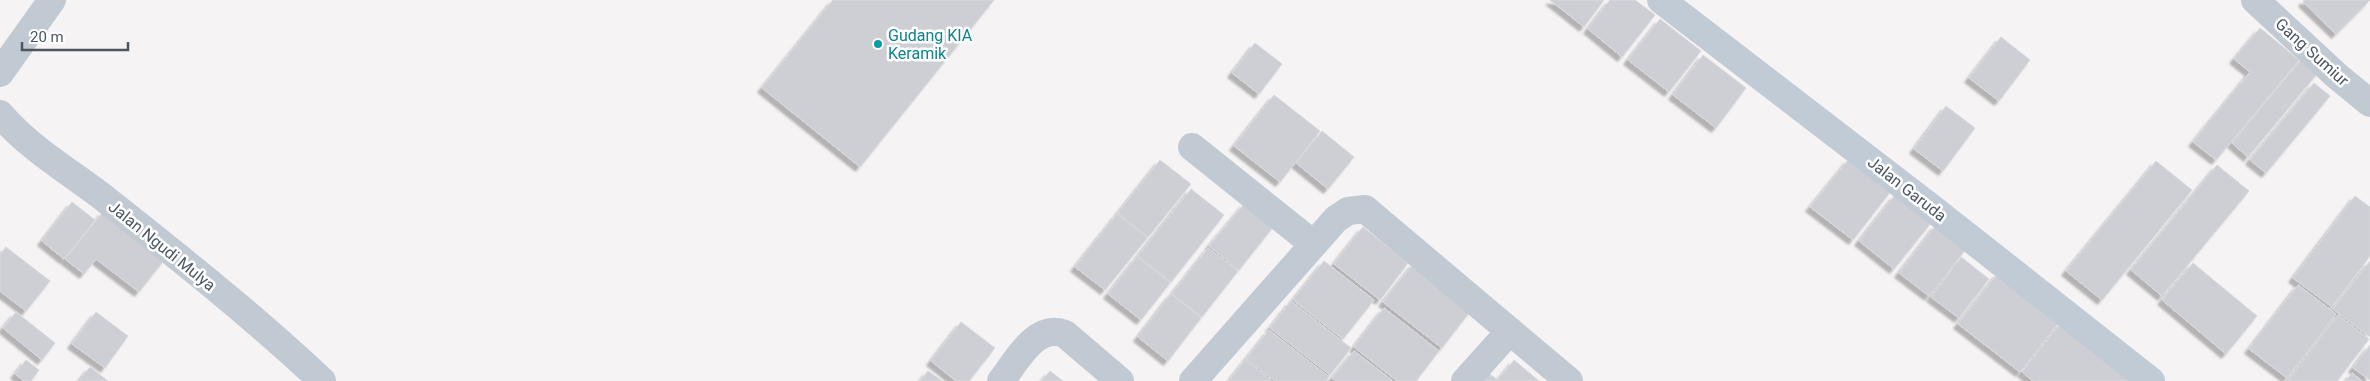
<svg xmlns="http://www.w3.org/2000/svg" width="2370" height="381" viewBox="0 0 2370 381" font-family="Roboto,sans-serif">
  <defs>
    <filter id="shadow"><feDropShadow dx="-4.5" dy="4.5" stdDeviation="1" flood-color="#0004"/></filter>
  </defs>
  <rect width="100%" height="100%" fill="#f5f3f3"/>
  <!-- building -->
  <path fill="#cdcfd5" stroke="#d7d9de" filter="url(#shadow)" d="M 833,0 L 994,0 L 860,167 L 762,88 Z
    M 1550,0 L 1604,0 L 1584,27 Z
    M 1610,0 L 1635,0 L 1655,15 L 1622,57 L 1588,29 Z
    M 2304,0 L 2370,0 L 2336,34 L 2303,2 Z
    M 1660,19 L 1701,51 L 1669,92 L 1628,60 Z
    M 2260,28 L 2299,60 L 2216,160 L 2193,142 L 2250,72 L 2234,59 Z
    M 2001,37 L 2030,60 L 1999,101 L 1969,78 Z
    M 1255,43 L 1282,64 L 1259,94 L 1232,73 Z
    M 1703,55 L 1746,88 L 1716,128 L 1673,95 Z
    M 2305,55 L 2321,69 L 2248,157 L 2232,143 Z
    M 2314,83 L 2330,96 L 2266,173 L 2250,160 Z
    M 1274,95 L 1320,131 L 1280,182 L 1234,146 Z
    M 1946,106 L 1975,128 L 1943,171 L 1914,149 Z
    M 1322,131 L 1354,157 L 1328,189 L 1296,163 Z
    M 1849,159 L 1891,191 L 1853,240 L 1810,207 Z
    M 1160,160 L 1191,184 L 1148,237 L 1118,213 Z
    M 2156,161 L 2192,190 L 2102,300 L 2066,271 Z
    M 2217,165 L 2249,191 L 2162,296 L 2131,270 Z
    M 1191,189 L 1224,215 L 1171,282 L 1138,256 Z
    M 1895,195 L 1931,223 L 1894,269 L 1859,241 Z
    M 2355,196 L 2370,207 L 2370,256 L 2332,307 L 2293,278 Z
    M 72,202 L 95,220 L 64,259 L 42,241 Z
    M 1245,203 L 1274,226 L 1239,270 L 1209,246 Z
    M 104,211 L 165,259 L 139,292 L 96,259 L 84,274 L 65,259 Z
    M 1117,214 L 1147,238 L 1105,290 L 1075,267 Z
    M 1936,225 L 1966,249 L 1929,296 L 1899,273 Z
    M 1363,227 L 1408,263 L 1380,300 L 1334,264 Z
    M 6,247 L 50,281 L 26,311 L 0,291 L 0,255 Z
    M 1208,248 L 1238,271 L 1202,317 L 1172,294 Z
    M 1137,257 L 1170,283 L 1141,320 L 1108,294 Z
    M 1961,257 L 1989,279 L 1959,318 L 1931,297 Z
    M 1324,261 L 1374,300 L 1343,339 L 1293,300 Z
    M 2370,261 L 2370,337 L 2333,309 Z
    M 1414,263 L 1472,309 L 1442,348 L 1383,302 Z
    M 2193,263 L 2257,316 L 2226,354 L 2162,300 Z
    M 1998,273 L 2060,321 L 2020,372 L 1958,324 Z
    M 2298,285 L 2336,314 L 2287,378 L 2249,349 Z
    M 1171,294 L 1201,318 L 1168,361 L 1138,337 Z
    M 1291,301 L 1351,348 L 1330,375 L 1270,328 Z
    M 1384,308 L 1439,351 L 1416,381 L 1397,381 L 1354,347 Z
    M 16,312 L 55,343 L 42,360 L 3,328 Z
    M 96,312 L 128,336 L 105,368 L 72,344 Z
    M 2338,315 L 2369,339 L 2337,381 L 2288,381 Z
    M 961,322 L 995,348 L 969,381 L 956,381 L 931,361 Z
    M 2062,322 L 2136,381 L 2033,381 L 2022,372 Z
    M 1269,330 L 1329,377 L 1326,381 L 1275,381 L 1246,359 Z
    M 2370,345 L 2370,380 L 2353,368 Z
    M 1354,351 L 1393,381 L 1337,381 L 1332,378 Z
    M 26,360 L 39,370 L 31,381 L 24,381 L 15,374 Z
    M 1245,360 L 1272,381 L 1229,381 Z
    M 1514,360 L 1539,381 L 1481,381 L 1488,373 L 1498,380 Z
    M 90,367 L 108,381 L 79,381 Z
    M 928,371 L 942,381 L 920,381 Z
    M 1050,371 L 1063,381 L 1042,381 Z
    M 2352,373 L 2362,381 L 2346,381 Z"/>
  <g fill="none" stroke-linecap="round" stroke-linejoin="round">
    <!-- minor -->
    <path stroke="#c1cad2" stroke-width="28" d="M 2255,0 L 2337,76 L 2370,103
      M 0,73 L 52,0
      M 0,114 C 27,146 67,170 100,195 C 176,255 252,315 322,381
      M 1192,147 L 1312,243
      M 1001,381 C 1016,362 1036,322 1065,334 L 1120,381
      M 1193,381 L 1336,219 L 1348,211 L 1365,209 L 1569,381
      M 1465,381 L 1510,331"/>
    <!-- secondary -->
    <path stroke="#c1cbd6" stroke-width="28" d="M 1661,0 L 1933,209 L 2151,381"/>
  </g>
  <!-- markers -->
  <circle fill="#0f9aa8" stroke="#fff" stroke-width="2" cx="878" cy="44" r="5"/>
  <g text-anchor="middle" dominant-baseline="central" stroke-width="5" stroke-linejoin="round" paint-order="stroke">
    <!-- culture labels -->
    <g font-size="16" fill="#0d838f" stroke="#fff" text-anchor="start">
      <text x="888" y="35">Gudang KIA<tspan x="888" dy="18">Keramik</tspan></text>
    </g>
    <!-- street labels -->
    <g font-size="16" fill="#4a5661" stroke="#fff">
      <text transform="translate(2312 52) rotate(42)">Gang Sumiur</text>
      <text transform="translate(1907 189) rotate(38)">Jalan Garuda</text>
      <text transform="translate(162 246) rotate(39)">Jalan Ngudi Mulya</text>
    </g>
  </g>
  <!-- scale -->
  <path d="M22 42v8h106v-8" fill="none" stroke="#4a5661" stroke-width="2.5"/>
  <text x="30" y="42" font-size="15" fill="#4a5661" stroke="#ffffff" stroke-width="4" paint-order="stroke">20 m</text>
</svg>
